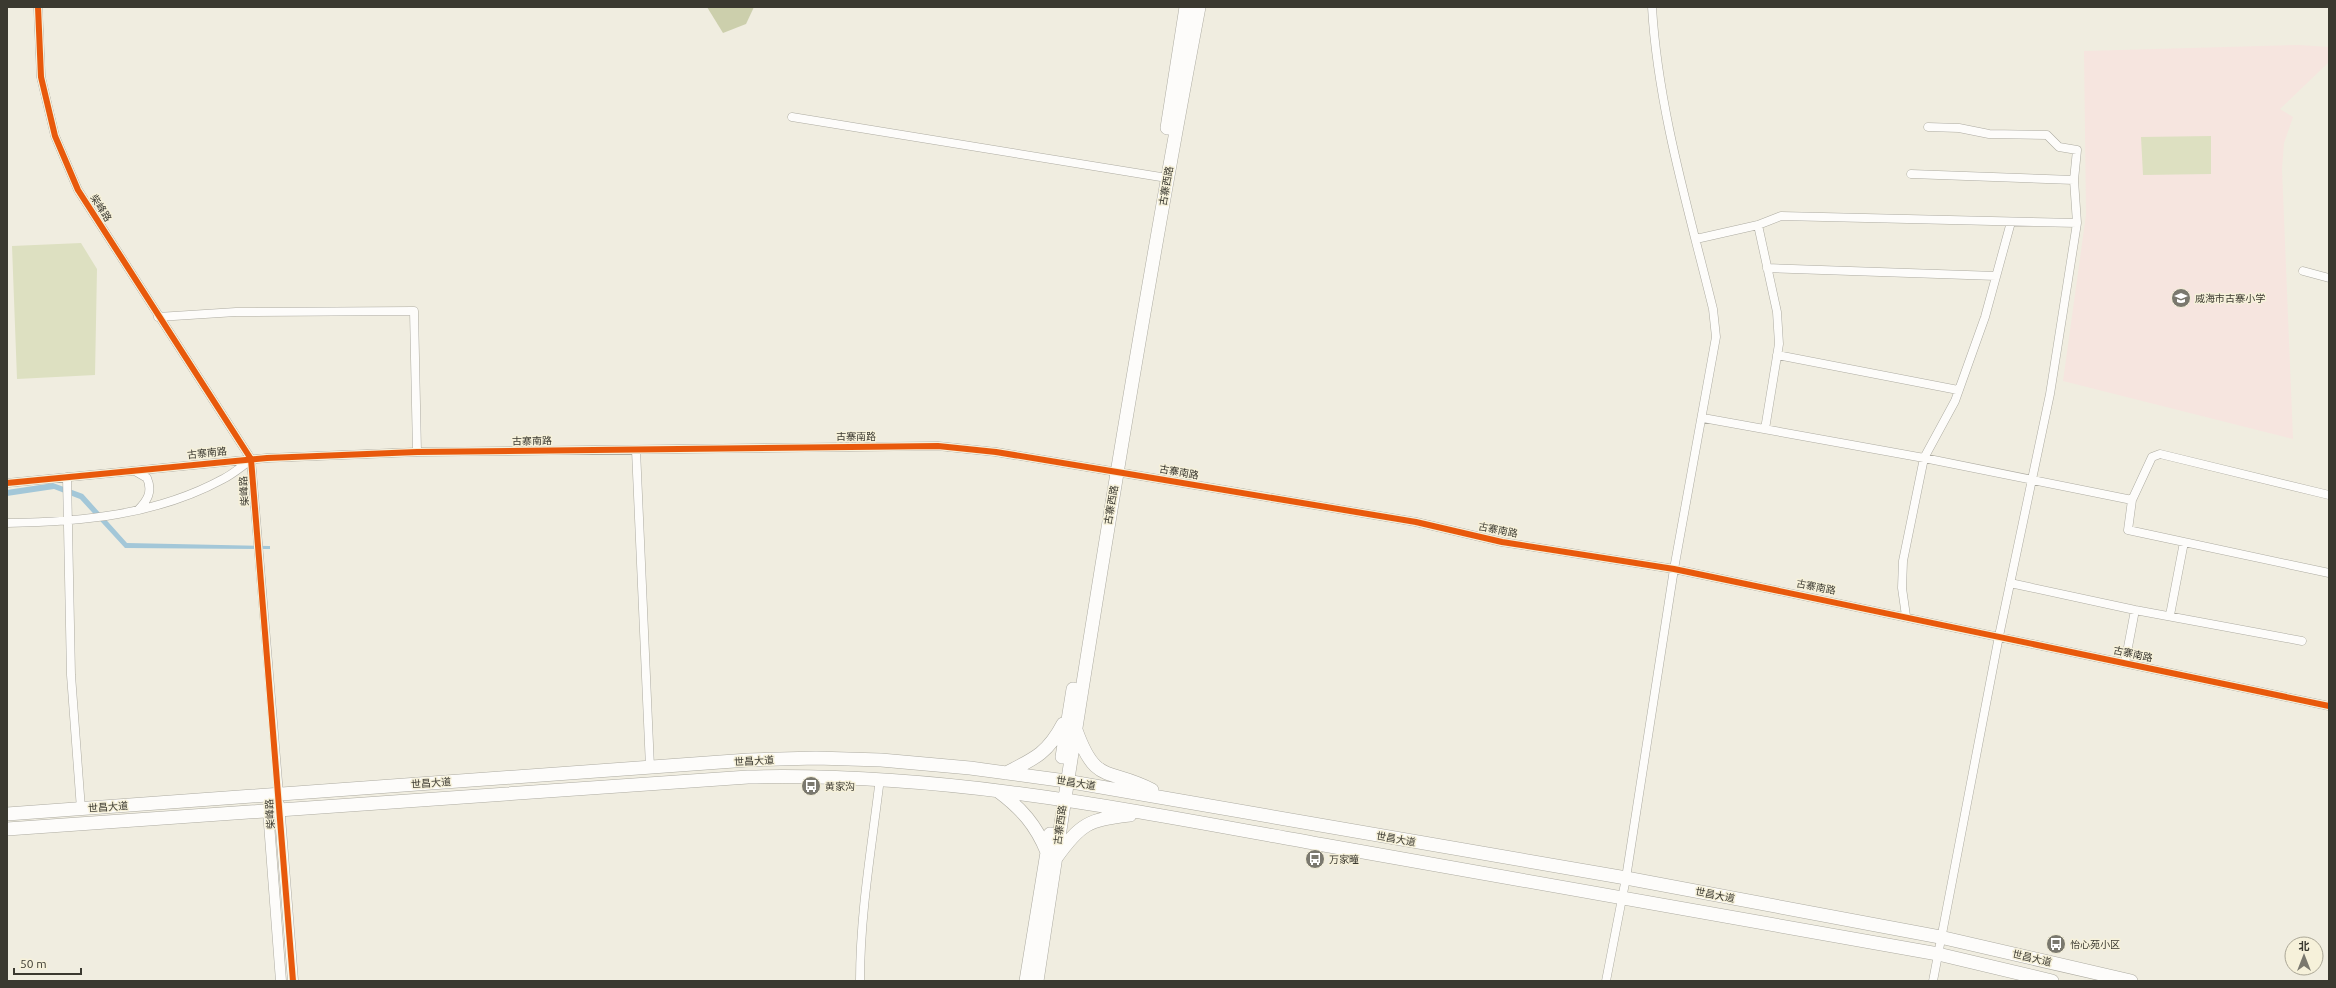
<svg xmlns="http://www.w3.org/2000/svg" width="2336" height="988" viewBox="0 0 2336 988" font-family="Ubuntu,'Noto Sans SC',sans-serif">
  <rect width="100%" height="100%" fill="#f0ede0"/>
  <!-- education -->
  <path fill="#f6e5df" d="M 2299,45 L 2329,47 L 2329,62 L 2280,109 L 2293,117 L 2284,143 L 2282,169 L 2293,439 L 2063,381 L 2086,215 L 2084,51 Z"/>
  <!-- green -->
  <path fill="#dde0c1" d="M 2211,136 L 2211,174 L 2143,175 L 2141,137 Z
    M 81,243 L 97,269 L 95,375 L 17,379 L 12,246 Z"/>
  <!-- forest -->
  <path fill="#cccfac" d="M 707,7 L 754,7 L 746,24 L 723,33 Z"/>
  <!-- water -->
  <path fill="#a3c7d8" d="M 53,483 L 83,494 L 127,543 L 270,546 L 270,549 L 125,548 L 80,499 L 54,489 L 7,496 L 7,490 Z"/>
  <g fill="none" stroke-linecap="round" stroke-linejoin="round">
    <!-- minor casing -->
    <g stroke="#adaba1" stroke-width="9">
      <path id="minor" d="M 38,7 L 41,77 L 55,136 L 78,190 L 251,459 L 279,794
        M 792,117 L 1167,178
        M 1928,127 L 1959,128 L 1989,134 L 2047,135 L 2059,147 L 2077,150 L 2074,180 L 2077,223 L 2050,394 L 1999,636 L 1933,981
        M 1911,174 L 2074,180
        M 1758,225 L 1777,312 L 1779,344 L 1765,429
        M 1696,239 L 1758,225 L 1781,216 L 2077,223
        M 1767,268 L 1996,276
        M 2303,271 L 2329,278
        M 158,317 L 236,312 L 414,311 L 417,452
        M 1777,355 L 1958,390
        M 1703,418 L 1924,458 L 2132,500 L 2128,530 L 2329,573
        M 636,450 L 650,767
        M 135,471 L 147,478 C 153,492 147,501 138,510
        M 67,477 L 71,675 L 81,809
        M 7,483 L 267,458 L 417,452 L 938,446 L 996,452 L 1117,472 L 1416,522 L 1502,542 L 1674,569 L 2329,706
        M 2132,500 L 2152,457 L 2160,454 L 2329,495
        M 7,523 C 81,522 157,515 223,479 C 233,474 242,466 251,460
        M 2010,583 L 2135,610 L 2302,641
        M 2170,615 L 2184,542
        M 1906,616 L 1902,588 L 1903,561 L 1924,458 L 1955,401 L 1985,317 L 2011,222
        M 2125,663 L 2135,610
        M 860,981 C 860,913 872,845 880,778
        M 1606,981 L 1626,878 L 1674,569 L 1716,337 L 1713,309 C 1689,211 1658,109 1652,7"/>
    </g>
    <!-- tertiary casing -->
    <g stroke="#adaba1" stroke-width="11">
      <path id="tertiary" d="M 279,794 L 268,810 L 281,981
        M 279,804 L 293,981"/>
    </g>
    <!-- primary casing -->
    <g stroke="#adaba1" stroke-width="14">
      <path id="primary" d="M 1167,128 L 1186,7
        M 1076,730 C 1096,786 1108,767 1152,790
        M 1062,757 L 1073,689
        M 1006,773 C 1034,759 1048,753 1063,724
        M 998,791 C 1021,808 1036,825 1047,852
        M 7,814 L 748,760 L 816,758 L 881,760 L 970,768 L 1066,781 L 1626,878 L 1940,937 L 2131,981
        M 7,829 L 748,777 C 946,772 1130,810 1324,845 C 1528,882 1733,917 1938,954 L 2052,981
        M 1056,858 C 1080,824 1089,819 1130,815
        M 1026,981 L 1050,834
        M 1037,981 C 1086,656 1138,330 1199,7"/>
    </g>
    <!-- minor -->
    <use href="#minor" stroke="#fdfcfa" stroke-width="8"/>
    <!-- tertiary -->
    <use href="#tertiary" stroke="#fdfcfa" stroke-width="10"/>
    <!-- primary -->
    <use href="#primary" stroke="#fdfcfa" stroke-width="13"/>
    <!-- cycleway casing -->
    <g stroke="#f6f1da" stroke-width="8">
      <path id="cycleway" d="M 38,7 L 41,77 L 55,136 L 78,190 L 251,459 L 293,981
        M 7,483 L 267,458 L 417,452 L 938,446 L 996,452 L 1117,472 L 1416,522 L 1502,542 L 1674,569 L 2329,706"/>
    </g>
    <!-- cycleway -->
    <use href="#cycleway" stroke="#e8590c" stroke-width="6"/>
  </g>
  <!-- icons -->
  <defs>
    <g id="school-disc" transform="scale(1)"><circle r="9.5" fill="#7a786e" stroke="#f6f1da"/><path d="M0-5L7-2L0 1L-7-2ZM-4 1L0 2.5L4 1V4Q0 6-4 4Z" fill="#fff"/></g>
    <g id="bus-disc" transform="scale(1)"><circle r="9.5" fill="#7a786e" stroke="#f6f1da"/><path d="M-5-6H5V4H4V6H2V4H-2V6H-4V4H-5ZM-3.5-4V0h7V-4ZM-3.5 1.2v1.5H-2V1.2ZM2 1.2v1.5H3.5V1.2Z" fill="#fff"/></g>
  </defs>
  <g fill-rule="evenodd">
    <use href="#school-disc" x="2181" y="298"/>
    <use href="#bus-disc" x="811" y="786"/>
    <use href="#bus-disc" x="1315" y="859"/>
    <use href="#bus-disc" x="2056" y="944"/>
  </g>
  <g text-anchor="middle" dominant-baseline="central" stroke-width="3" stroke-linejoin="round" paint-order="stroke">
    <!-- street labels -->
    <g font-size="10" fill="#3b3930" stroke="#f6f1da">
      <text transform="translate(1166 186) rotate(-80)">古寨西路</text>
      <text transform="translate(101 208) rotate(58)">柴峰路</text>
      <text x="856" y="436">古寨南路</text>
      <text transform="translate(532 441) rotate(-1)">古寨南路</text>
      <text transform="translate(207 453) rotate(-6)">古寨南路</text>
      <text transform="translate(1179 472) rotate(10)">古寨南路</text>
      <text transform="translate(244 491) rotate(-94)">柴峰路</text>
      <text transform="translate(1111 505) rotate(-80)">古寨西路</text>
      <text transform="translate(1498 530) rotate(11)">古寨南路</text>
      <text transform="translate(1816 587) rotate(11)">古寨南路</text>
      <text transform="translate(2133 654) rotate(12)">古寨南路</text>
      <text transform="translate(754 761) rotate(-3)">世昌大道</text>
      <text transform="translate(431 783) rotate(-4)">世昌大道</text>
      <text transform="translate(1076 783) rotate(9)">世昌大道</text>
      <text transform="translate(108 807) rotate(-4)">世昌大道</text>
      <text transform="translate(270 814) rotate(-94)">柴峰路</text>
      <text transform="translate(1060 825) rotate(-82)">古寨西路</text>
      <text transform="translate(1396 839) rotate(10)">世昌大道</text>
      <text transform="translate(1715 895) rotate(11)">世昌大道</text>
      <text transform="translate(2032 958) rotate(13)">世昌大道</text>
    </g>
    <!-- poi labels -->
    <g font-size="10" fill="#3b3930" stroke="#f6f1da" text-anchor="start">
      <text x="2195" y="298">威海市古寨小学</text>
      <text x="825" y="786">黄家沟</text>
      <text x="1329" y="859">万家疃</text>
      <text x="2070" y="944">怡心苑小区</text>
    </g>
  </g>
  <!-- border -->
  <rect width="2336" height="988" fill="none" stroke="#3b3930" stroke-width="16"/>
  <!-- north arrow -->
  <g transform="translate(2304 956)"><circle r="19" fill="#f6f1da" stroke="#aba796"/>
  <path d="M0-3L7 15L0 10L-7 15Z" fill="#7a786e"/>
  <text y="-6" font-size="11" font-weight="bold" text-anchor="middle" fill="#3b3930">北</text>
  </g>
  <!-- scale -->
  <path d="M14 968v6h67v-6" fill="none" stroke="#3b3930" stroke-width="2"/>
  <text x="20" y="968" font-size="12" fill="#3b3930" stroke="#f6f1da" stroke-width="3" paint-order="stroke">50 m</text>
</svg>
